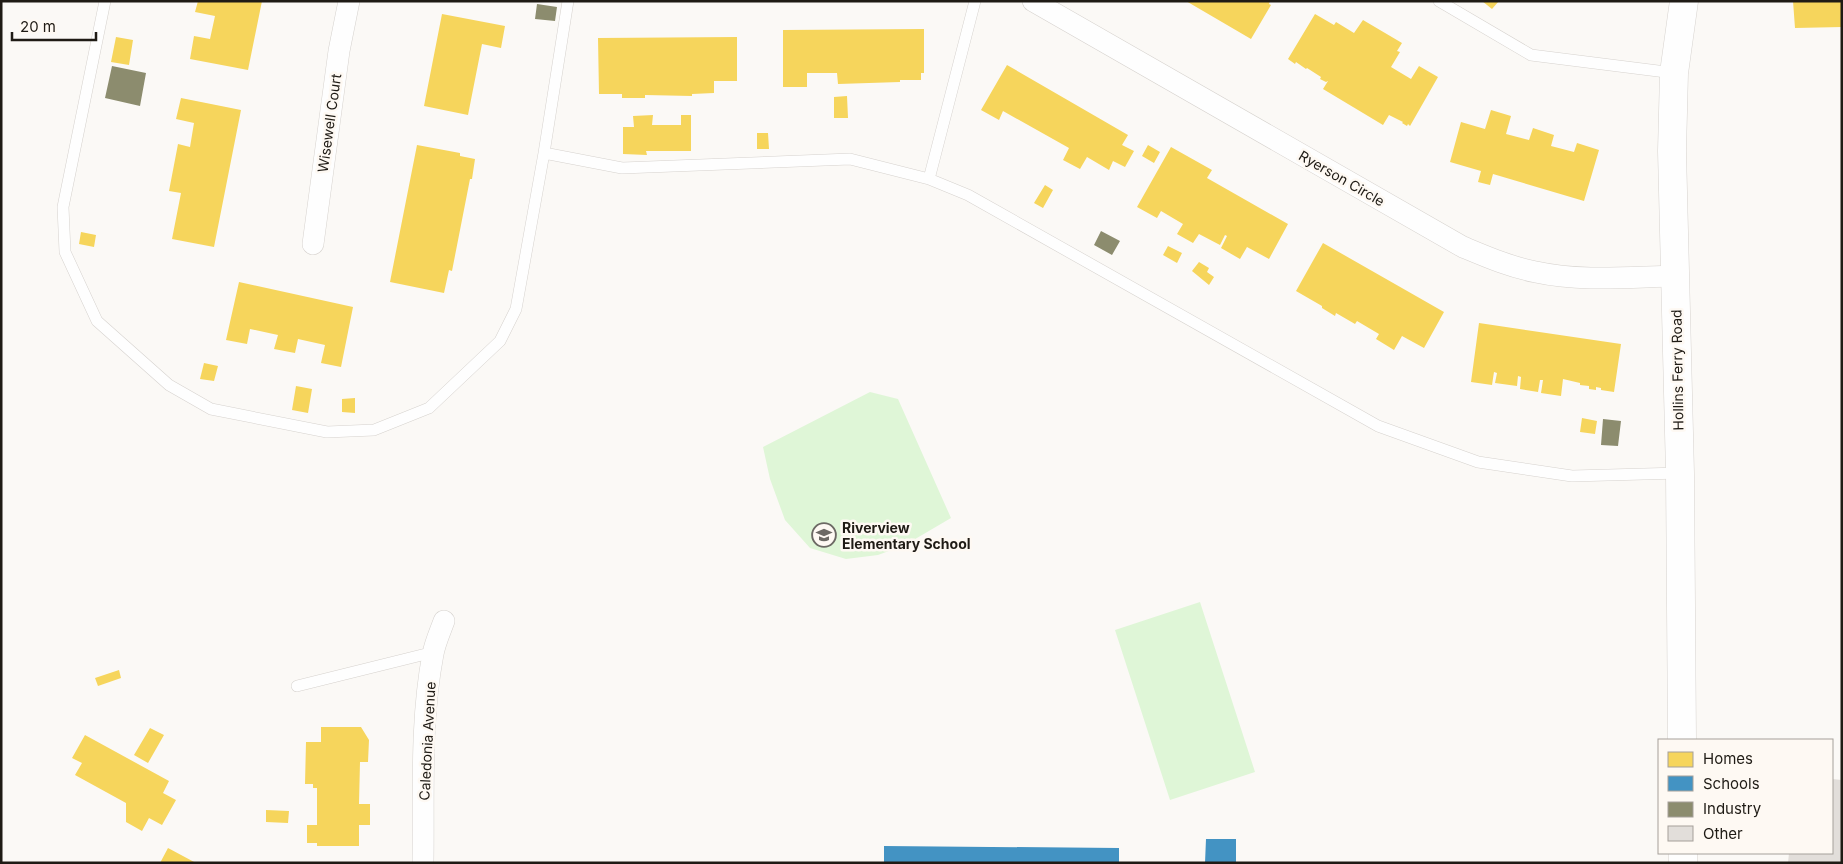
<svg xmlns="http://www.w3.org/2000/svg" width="1843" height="864" viewBox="0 0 1843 864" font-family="Inter,sans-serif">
  <rect width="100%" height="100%" fill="#fbf9f6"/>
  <!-- green -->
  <path fill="#dff6d7" d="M 870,392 L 898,399 L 951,518 L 905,545 L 878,555 L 846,559 L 810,548 L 785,520 L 770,479 L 763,447 Z
    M 1200,602 L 1255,772 L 1170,800 L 1115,630 Z"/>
  <!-- homes -->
  <path fill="#f6d55c" d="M 198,1 L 262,1 L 248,70 L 190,59 L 194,36 L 210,39 L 215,16 L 195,12 Z
    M 1186,1 L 1270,1 L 1269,4 L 1271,5 L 1251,39 Z
    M 1482,1 L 1499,1 L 1492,9 Z
    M 1793,1 L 1842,1 L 1842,27 L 1795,28 Z
    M 442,14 L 505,26 L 501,48 L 482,44 L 468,115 L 424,106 Z
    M 1315,14 L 1334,25 L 1336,22 L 1354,33 L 1363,20 L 1402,43 L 1397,51 L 1400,52 L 1391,67 L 1411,79 L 1419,66 L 1438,77 L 1410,126 L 1408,124 L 1407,126 L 1402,123 L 1403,122 L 1389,115 L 1383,125 L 1323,89 L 1328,81 L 1326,82 L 1320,79 L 1321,77 L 1307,68 L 1306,69 L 1296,62 L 1295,64 L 1288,59 Z
    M 924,29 L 924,73 L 921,73 L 921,80 L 900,80 L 900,82 L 838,84 L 837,73 L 807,73 L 807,87 L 783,87 L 783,30 Z
    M 116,37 L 133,40 L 129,65 L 111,62 Z
    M 737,37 L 737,81 L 714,81 L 714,93 L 692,94 L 692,96 L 645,95 L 645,98 L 622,98 L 622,94 L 599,94 L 598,38 Z
    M 1007,65 L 1128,135 L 1122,145 L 1134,151 L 1125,167 L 1113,161 L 1109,170 L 1087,157 L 1080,169 L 1063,160 L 1069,148 L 1003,111 L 999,120 L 981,110 Z
    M 847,96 L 848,118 L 834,118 L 834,97 Z
    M 181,98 L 241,110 L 214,247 L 172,239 L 181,193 L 169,191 L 178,144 L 190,147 L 194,123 L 176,119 Z
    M 1491,110 L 1511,116 L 1506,134 L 1529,140 L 1533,128 L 1554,135 L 1551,146 L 1574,152 L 1577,143 L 1599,150 L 1584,201 L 1493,174 L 1490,185 L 1478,182 L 1481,171 L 1450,162 L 1461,122 L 1485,129 Z
    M 653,115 L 652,125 L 681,125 L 681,115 L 691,115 L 691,151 L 646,151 L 647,155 L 623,154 L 623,127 L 634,127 L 633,116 Z
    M 757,133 L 768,133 L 769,149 L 757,149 Z
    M 417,145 L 460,153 L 460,156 L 475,159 L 472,179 L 470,179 L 452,271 L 449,270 L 444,293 L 390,282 Z
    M 1148,145 L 1160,152 L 1154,163 L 1142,156 Z
    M 1171,147 L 1212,170 L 1207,178 L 1288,224 L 1269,259 L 1247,247 L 1240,259 L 1221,248 L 1227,236 L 1225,235 L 1220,245 L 1199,234 L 1193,243 L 1177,234 L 1183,224 L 1161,211 L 1157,218 L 1137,207 Z
    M 1045,185 L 1053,190 L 1043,208 L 1034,203 Z
    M 81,232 L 96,235 L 94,247 L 79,244 Z
    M 1323,243 L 1444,312 L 1424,348 L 1402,336 L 1394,350 L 1376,339 L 1379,334 L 1357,321 L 1355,324 L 1336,313 L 1335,316 L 1322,308 L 1322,306 L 1296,291 Z
    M 1168,246 L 1182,253 L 1177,263 L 1163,255 Z
    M 1199,262 L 1209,268 L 1207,272 L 1214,277 L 1209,285 L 1192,271 Z
    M 239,282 L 353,307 L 341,367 L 321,363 L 325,345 L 298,339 L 295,353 L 274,349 L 278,335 L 250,329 L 247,344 L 226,340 Z
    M 1479,323 L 1621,344 L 1614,392 L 1601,390 L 1601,388 L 1596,387 L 1596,390 L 1589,389 L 1589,386 L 1580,385 L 1580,383 L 1563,379 L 1561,396 L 1541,393 L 1543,380 L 1540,380 L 1538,392 L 1520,389 L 1521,377 L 1518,376 L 1517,386 L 1495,383 L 1497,373 L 1494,372 L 1492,385 L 1471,382 Z
    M 204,363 L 218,366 L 214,381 L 200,379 Z
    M 296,386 L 312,389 L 308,413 L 292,410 Z
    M 355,398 L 355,413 L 342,412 L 342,399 Z
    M 1582,418 L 1597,421 L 1595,434 L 1580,432 Z
    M 119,670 L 121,678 L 98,686 L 95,678 Z
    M 321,727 L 361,727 L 369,740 L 368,762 L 360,762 L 359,804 L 370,804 L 370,825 L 359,825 L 359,846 L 317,846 L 317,843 L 307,843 L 307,825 L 317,825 L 317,788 L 313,788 L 313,784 L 305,784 L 306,742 L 321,742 Z
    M 150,728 L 164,735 L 148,763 L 134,755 Z
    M 85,735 L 169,781 L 163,793 L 176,800 L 162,825 L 149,818 L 142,831 L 126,822 L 126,803 L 75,775 L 82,763 L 72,758 Z
    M 266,810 L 289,811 L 288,823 L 266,822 Z
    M 168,848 L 196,863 L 160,863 Z"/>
  <!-- schools -->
  <path fill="#4393c3" d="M 1206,839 L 1236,839 L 1236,863 L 1205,863 Z
    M 884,846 L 1119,848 L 1119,863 L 884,863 Z"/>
  <!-- industry -->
  <path fill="#8c8c6e" d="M 537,4 L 557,7 L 555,21 L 535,19 Z
    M 112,66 L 146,73 L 140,106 L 105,98 Z
    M 1101,231 L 1120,241 L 1112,255 L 1094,245 Z
    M 1603,419 L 1621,421 L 1618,446 L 1601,445 Z"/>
  <!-- building -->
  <path fill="#e2deda" d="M 1832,779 L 1842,780 L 1842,863 L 1788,863 L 1789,853 L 1832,853 Z"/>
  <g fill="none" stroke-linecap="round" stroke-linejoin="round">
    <!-- lane casing -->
    <g stroke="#d6d2ce" stroke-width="12">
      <path id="lane" d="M 105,1 L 63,207 L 65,252 L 97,321 L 169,385 L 211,409 L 327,432 L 374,430 L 429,408 L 500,341 L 516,309 L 544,153 L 568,1
        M 1439,1 L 1531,55 L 1674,73
        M 544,153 L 622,168 L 850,159 L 929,179 L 968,195 L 1378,426 L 1478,462 L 1572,476 L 1680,473
        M 929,179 L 975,1
        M 297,686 L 434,652"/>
    </g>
    <!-- street casing -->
    <g stroke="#d6d2ce" stroke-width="22">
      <path id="street" d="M 1033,1 L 1463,247 C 1487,257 1510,267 1536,272 C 1581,282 1629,277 1675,276
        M 313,244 L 339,51 L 349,1
        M 423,863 C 424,794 420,722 433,654 C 435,643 440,632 444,621"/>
    </g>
    <!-- secondary casing -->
    <g stroke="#d6d2ce" stroke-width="29">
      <path id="secondary" d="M 1682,740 L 1680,473 L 1672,151 L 1674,73 L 1684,1
        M 1683,853 L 1683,863"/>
    </g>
    <!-- lane -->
    <use href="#lane" stroke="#fefefe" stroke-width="11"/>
    <!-- street -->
    <use href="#street" stroke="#fefefe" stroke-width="21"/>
    <!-- secondary -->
    <use href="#secondary" stroke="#fefefe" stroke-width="28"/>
  </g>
  <!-- icons -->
  <defs>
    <g id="school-ring" transform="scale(1.25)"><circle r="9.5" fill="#fef9f3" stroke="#6c6964" stroke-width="1.5"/><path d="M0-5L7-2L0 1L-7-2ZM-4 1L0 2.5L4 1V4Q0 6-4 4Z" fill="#6c6964"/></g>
  </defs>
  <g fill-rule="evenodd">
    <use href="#school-ring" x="824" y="535"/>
  </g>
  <g text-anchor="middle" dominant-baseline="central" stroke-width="5" stroke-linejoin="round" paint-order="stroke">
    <!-- street labels -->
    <g font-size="14" fill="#1f1b15" stroke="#fef9f3">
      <text transform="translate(329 123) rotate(-82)">Wisewell Court</text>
      <text transform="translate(1342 178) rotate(30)">Ryerson Circle</text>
      <text transform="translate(1677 370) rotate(-91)">Hollins Ferry Road</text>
      <text transform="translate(427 741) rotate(-87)">Caledonia Avenue</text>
    </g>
    <!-- poi labels -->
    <g font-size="14" font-weight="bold" fill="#1f1b15" stroke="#fef9f3" text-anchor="start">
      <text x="842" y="527">Riverview<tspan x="842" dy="16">Elementary School</tspan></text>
    </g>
  </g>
  <!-- border -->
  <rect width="1843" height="864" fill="none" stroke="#1f1b15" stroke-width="5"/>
  <!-- legend -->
  <rect x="1658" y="739" width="175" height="115" fill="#fef9f3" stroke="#a5a09a"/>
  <rect x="1668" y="752" width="25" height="15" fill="#f6d55c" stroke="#a5a09a"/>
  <text x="1703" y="764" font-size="15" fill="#1f1b15">Homes</text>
  <rect x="1668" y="776" width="25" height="15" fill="#4393c3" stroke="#a5a09a"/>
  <text x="1703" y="789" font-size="15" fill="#1f1b15">Schools</text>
  <rect x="1668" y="802" width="25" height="15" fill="#8c8c6e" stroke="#a5a09a"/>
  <text x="1703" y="814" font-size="15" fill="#1f1b15">Industry</text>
  <rect x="1668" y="826" width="25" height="15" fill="#e2deda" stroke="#a5a09a"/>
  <text x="1703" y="839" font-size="15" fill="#1f1b15">Other</text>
  <!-- scale -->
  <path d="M12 32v8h84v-8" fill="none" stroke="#1f1b15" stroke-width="2.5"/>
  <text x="20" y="32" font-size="15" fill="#1f1b15" stroke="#fef9f3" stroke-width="4" paint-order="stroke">20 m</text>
</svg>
